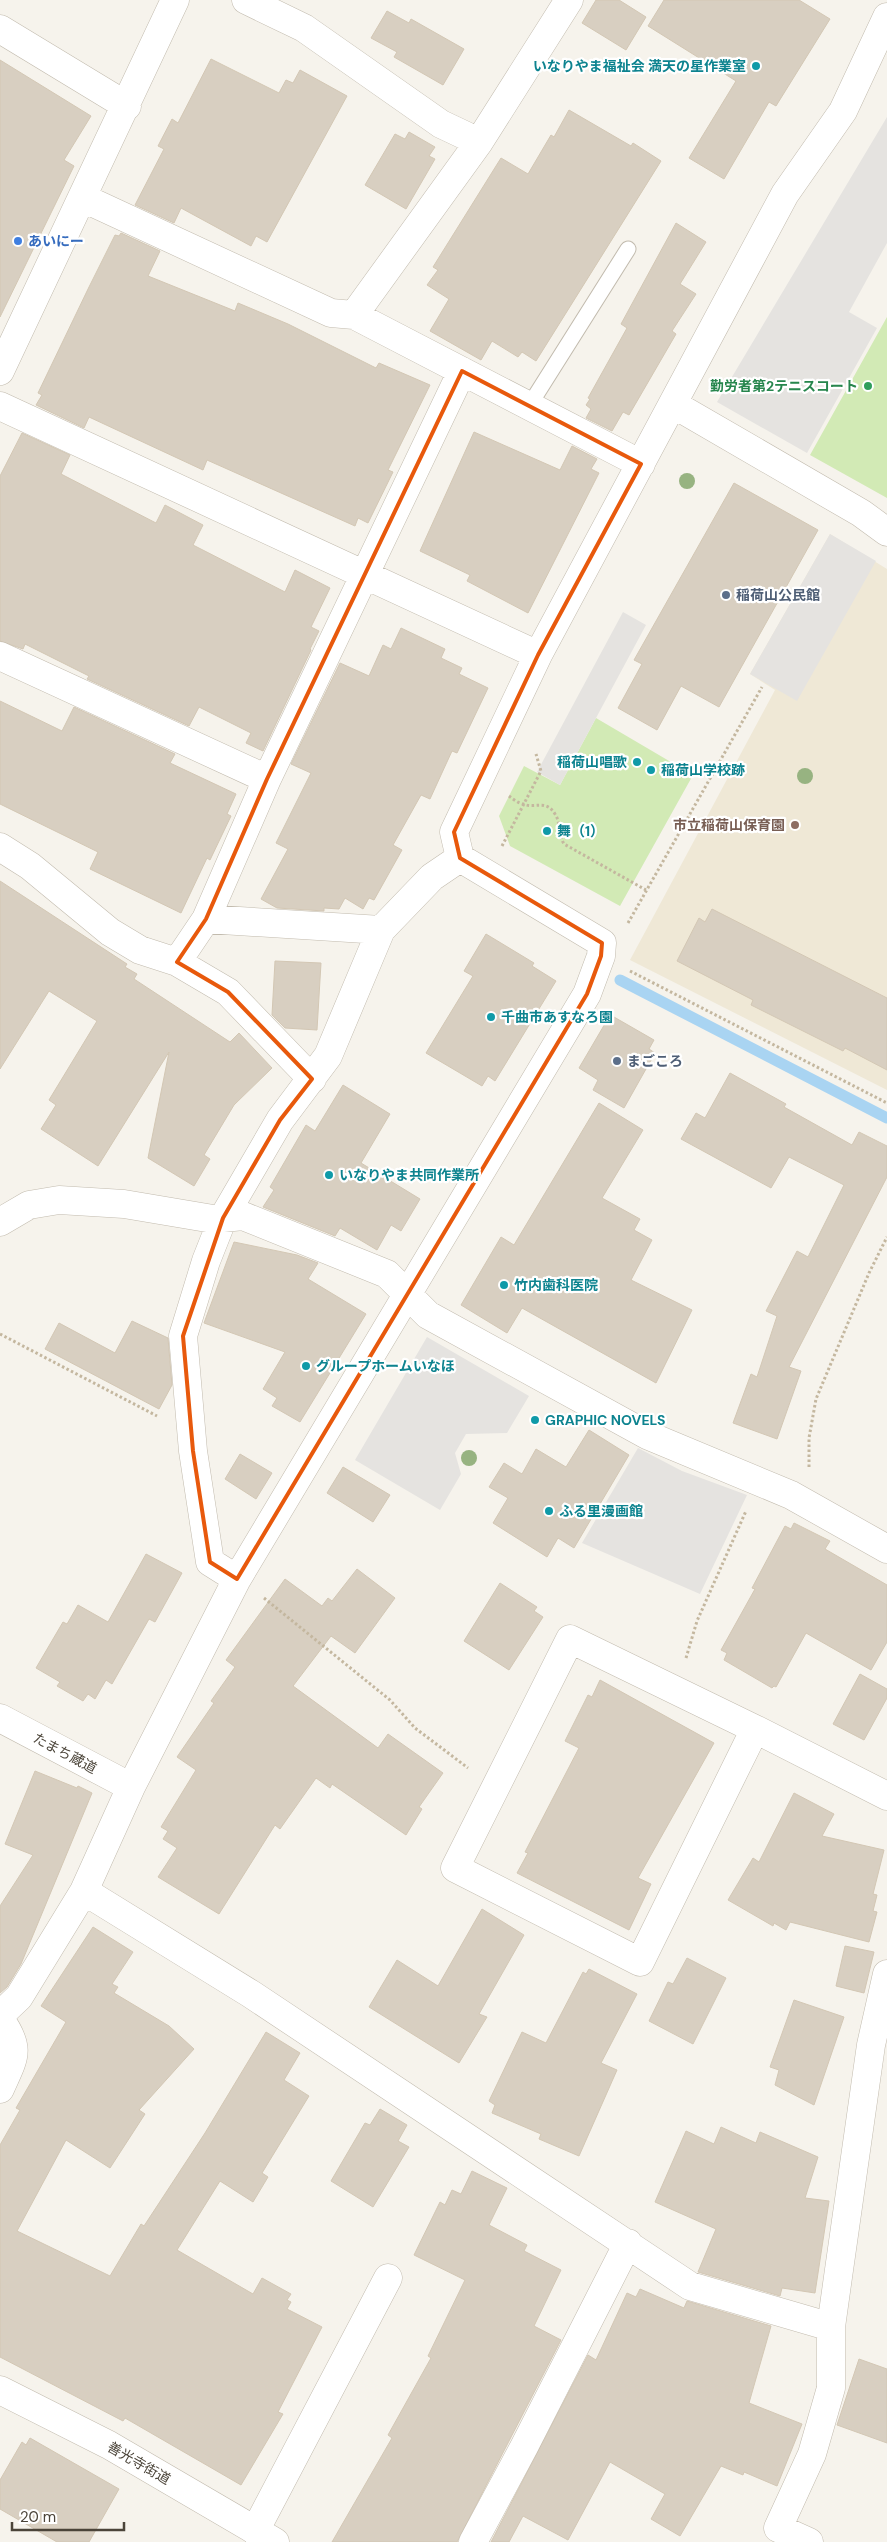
<svg xmlns="http://www.w3.org/2000/svg" width="887" height="2542" viewBox="0 0 887 2542" font-family="'DM Sans','Noto Sans JP',sans-serif">
  <rect width="100%" height="100%" fill="#f6f3ec"/>
  <!-- education -->
  <path fill="#efe8d6" d="M 830,534 L 887,569 L 887,1090 L 630,960 L 775,690 L 750,674 Z"/>
  <!-- green -->
  <path fill="#d2eab5" d="M 887,317 L 887,498 L 810,455 Z
    M 596,718 L 693,775 L 620,906 L 510,846 L 499,816 L 524,766 L 560,785 Z"/>
  <!-- parking -->
  <path fill="#e5e3e0" d="M 887,117 L 887,243 L 849,312 L 877,328 L 807,453 L 717,402 Z
    M 830,534 L 876,561 L 797,701 L 750,674 Z
    M 623,612 L 646,625 L 560,785 L 537,772 Z
    M 427,1337 L 529,1396 L 507,1433 L 466,1434 L 455,1453 L 461,1474 L 440,1510 L 355,1460 Z
    M 638,1448 L 682,1471 L 747,1495 L 700,1594 L 582,1543 Z"/>
  <g fill="none" stroke-linecap="round" stroke-linejoin="round">
    <!-- stream -->
    <path stroke="#a9d4f2" stroke-width="11" d="M 620,980 L 887,1118"/>
  </g>
  <!-- building -->
  <path fill="#d8cfc1" stroke="#d3c7b4" d="M 596,0 L 619,0 L 646,17 L 626,50 L 582,23 Z
    M 664,0 L 799,0 L 830,19 L 776,106 L 769,102 L 724,179 L 689,158 L 736,81 L 648,26 Z
    M 387,11 L 409,23 L 411,19 L 464,49 L 443,85 L 394,57 L 397,52 L 371,38 Z
    M 211,59 L 279,93 L 286,80 L 293,83 L 300,70 L 347,96 L 267,242 L 256,236 L 251,246 L 181,208 L 174,223 L 135,205 L 164,149 L 158,146 L 172,119 L 178,123 Z
    M 0,60 L 91,116 L 64,160 L 74,166 L 0,317 Z
    M 569,110 L 631,146 L 633,143 L 661,161 L 536,361 L 522,352 L 518,357 L 492,341 L 481,360 L 430,331 L 449,299 L 427,285 L 438,270 L 433,267 L 501,158 L 528,174 L 551,135 L 554,137 Z
    M 409,132 L 435,147 L 429,156 L 435,159 L 406,209 L 365,185 L 395,134 L 405,139 Z
    M 676,223 L 706,242 L 680,284 L 696,294 L 672,331 L 676,334 L 629,415 L 623,412 L 612,431 L 586,418 L 591,409 L 586,405 L 590,399 L 588,398 L 627,328 L 621,324 Z
    M 121,233 L 160,251 L 148,276 L 235,311 L 238,303 L 288,324 L 376,368 L 379,363 L 430,385 L 388,470 L 393,472 L 368,523 L 358,518 L 355,526 L 207,460 L 203,470 L 89,417 L 84,428 L 36,405 L 42,395 L 38,393 L 89,287 L 115,235 L 119,236 Z
    M 474,432 L 560,470 L 572,446 L 597,459 L 591,469 L 599,473 L 528,613 L 467,581 L 470,575 L 420,551 Z
    M 22,433 L 70,455 L 61,474 L 156,523 L 165,505 L 203,525 L 193,545 L 285,592 L 295,570 L 330,588 L 311,627 L 319,631 L 310,649 L 311,650 L 263,751 L 246,743 L 251,733 L 199,707 L 189,726 L 87,679 L 89,676 L 25,644 L 23,649 L 0,641 L 0,476 Z
    M 734,483 L 818,530 L 719,707 L 681,686 L 657,730 L 618,708 L 642,664 L 634,660 Z
    M 401,628 L 445,649 L 441,658 L 462,668 L 459,674 L 488,688 L 457,753 L 452,751 L 430,799 L 421,795 L 393,845 L 402,850 L 374,900 L 369,898 L 363,909 L 345,898 L 339,909 L 324,908 L 324,911 L 277,908 L 261,899 L 288,849 L 276,843 L 311,773 L 291,764 L 340,663 L 369,676 L 383,645 L 391,649 Z
    M 0,701 L 62,731 L 74,707 L 175,754 L 170,763 L 236,794 L 227,814 L 231,816 L 210,860 L 207,858 L 181,913 L 90,869 L 98,852 L 0,804 Z
    M 0,881 L 127,964 L 125,967 L 137,974 L 134,979 L 230,1042 L 239,1033 L 272,1068 L 234,1105 L 204,1155 L 210,1159 L 194,1186 L 148,1158 L 169,1052 L 98,1166 L 41,1129 L 56,1105 L 49,1100 L 97,1021 L 49,991 L 0,1069 Z
    M 712,909 L 887,998 L 887,1070 L 845,1048 L 843,1051 L 751,1005 L 753,1000 L 677,961 L 699,918 L 705,922 Z
    M 486,934 L 534,963 L 532,966 L 556,981 L 495,1081 L 488,1076 L 482,1086 L 426,1053 L 473,976 L 464,971 Z
    M 275,961 L 321,963 L 317,1030 L 285,1028 L 272,1015 Z
    M 614,1017 L 654,1040 L 649,1049 L 655,1053 L 624,1108 L 593,1090 L 598,1080 L 579,1068 L 606,1022 L 610,1024 Z
    M 730,1073 L 786,1104 L 784,1107 L 852,1145 L 859,1132 L 887,1146 L 887,1177 L 789,1367 L 801,1371 L 777,1439 L 733,1423 L 751,1374 L 757,1377 L 777,1316 L 766,1311 L 797,1251 L 808,1257 L 844,1185 L 789,1157 L 771,1188 L 681,1139 L 696,1113 L 705,1118 Z
    M 343,1085 L 390,1114 L 361,1163 L 420,1199 L 401,1231 L 391,1225 L 377,1250 L 340,1228 L 335,1236 L 263,1207 L 274,1190 L 270,1187 L 306,1125 L 315,1131 Z
    M 599,1103 L 643,1130 L 602,1198 L 640,1219 L 634,1230 L 652,1240 L 631,1280 L 692,1310 L 656,1383 L 522,1308 L 507,1333 L 461,1305 L 501,1237 L 514,1245 Z
    M 234,1242 L 297,1255 L 318,1263 L 308,1279 L 366,1314 L 300,1422 L 272,1406 L 277,1398 L 263,1389 L 285,1352 L 204,1323 Z
    M 132,1321 L 168,1338 L 172,1385 L 159,1409 L 45,1349 L 59,1323 L 115,1353 Z
    M 589,1430 L 629,1455 L 574,1548 L 558,1538 L 547,1557 L 493,1523 L 508,1498 L 489,1487 L 504,1463 L 522,1474 L 536,1449 L 566,1467 Z
    M 240,1454 L 272,1473 L 256,1499 L 225,1479 Z
    M 343,1467 L 390,1495 L 373,1522 L 327,1493 Z
    M 794,1523 L 830,1541 L 825,1549 L 887,1585 L 887,1642 L 871,1670 L 806,1633 L 776,1687 L 774,1686 L 772,1688 L 724,1660 L 727,1653 L 721,1650 L 755,1589 L 752,1588 L 785,1526 L 791,1529 Z
    M 146,1554 L 182,1573 L 155,1622 L 149,1619 L 112,1684 L 106,1680 L 95,1699 L 88,1694 L 83,1701 L 57,1686 L 60,1682 L 36,1668 L 63,1622 L 67,1624 L 78,1605 L 108,1622 Z
    M 357,1569 L 395,1598 L 355,1653 L 331,1636 L 293,1686 L 378,1748 L 388,1734 L 443,1773 L 419,1807 L 422,1809 L 406,1835 L 332,1784 L 330,1788 L 316,1778 L 280,1829 L 275,1825 L 219,1914 L 158,1877 L 177,1848 L 163,1839 L 168,1831 L 161,1827 L 196,1770 L 177,1757 L 214,1703 L 211,1701 L 235,1667 L 226,1660 L 285,1579 L 322,1606 L 328,1598 L 332,1601 Z
    M 500,1583 L 537,1607 L 534,1611 L 543,1617 L 509,1670 L 464,1641 Z
    M 860,1674 L 887,1689 L 887,1698 L 864,1740 L 833,1724 Z
    M 600,1680 L 714,1743 L 638,1878 L 651,1884 L 629,1930 L 517,1873 L 528,1853 L 525,1852 L 579,1748 L 565,1741 L 588,1695 L 592,1697 Z
    M 35,1771 L 77,1788 L 78,1786 L 92,1793 L 21,1964 L 7,1987 L 0,1993 L 0,1906 L 33,1855 L 5,1844 Z
    M 794,1793 L 834,1814 L 822,1836 L 884,1850 L 873,1894 L 877,1895 L 873,1911 L 877,1912 L 869,1942 L 790,1922 L 786,1930 L 774,1923 L 773,1926 L 728,1900 L 753,1858 L 759,1862 Z
    M 482,1909 L 524,1935 L 479,2014 L 487,2017 L 459,2063 L 369,2007 L 397,1960 L 438,1986 Z
    M 93,1927 L 133,1952 L 112,1984 L 118,1987 L 114,1993 L 169,2026 L 194,2049 L 139,2110 L 145,2114 L 110,2168 L 66,2140 L 17,2231 L 110,2276 L 141,2224 L 144,2226 L 205,2133 L 266,2032 L 300,2053 L 284,2080 L 309,2096 L 262,2173 L 268,2177 L 253,2202 L 220,2181 L 177,2250 L 253,2294 L 262,2278 L 291,2294 L 287,2300 L 291,2302 L 287,2309 L 322,2327 L 278,2412 L 283,2414 L 241,2485 L 125,2418 L 123,2421 L 0,2357 L 0,2145 L 20,2110 L 16,2108 L 66,2022 L 41,2006 Z
    M 845,1946 L 874,1952 L 864,1993 L 836,1986 Z
    M 687,1958 L 726,1978 L 693,2044 L 649,2021 L 668,1982 L 673,1984 Z
    M 589,1969 L 637,1994 L 601,2063 L 617,2070 L 579,2156 L 539,2139 L 541,2134 L 492,2113 L 495,2105 L 489,2101 L 522,2032 L 546,2043 L 583,1972 L 586,1974 Z
    M 794,2000 L 844,2017 L 814,2105 L 775,2085 L 779,2070 L 770,2067 Z
    M 380,2109 L 407,2125 L 398,2141 L 409,2147 L 373,2207 L 331,2181 L 365,2123 L 370,2125 Z
    M 721,2127 L 756,2143 L 760,2132 L 818,2157 L 805,2198 L 829,2201 L 815,2293 L 782,2288 L 780,2296 L 698,2272 L 716,2229 L 655,2202 L 686,2131 L 714,2144 Z
    M 472,2171 L 507,2188 L 489,2225 L 527,2245 L 524,2251 L 561,2270 L 534,2326 L 561,2340 L 457,2542 L 332,2542 L 392,2438 L 388,2435 L 431,2358 L 428,2356 L 465,2280 L 414,2255 L 440,2202 L 445,2205 L 452,2190 L 461,2194 Z
    M 640,2289 L 684,2308 L 687,2301 L 771,2326 L 749,2403 L 802,2424 L 777,2486 L 744,2472 L 743,2475 L 721,2466 L 680,2536 L 651,2519 L 665,2494 L 610,2462 L 568,2540 L 523,2516 L 509,2542 L 491,2542 L 588,2355 L 596,2360 L 627,2293 L 636,2297 Z
    M 859,2359 L 887,2369 L 887,2443 L 837,2425 Z
    M 30,2438 L 119,2489 L 89,2542 L 57,2542 L 0,2509 L 0,2480 L 22,2442 L 26,2445 Z"/>
  <g fill="none" stroke-linecap="round" stroke-linejoin="round">
    <!-- service casing -->
    <g stroke="#c2bbae" stroke-width="17">
      <path id="service" d="M 529,406 L 628,249"/>
    </g>
    <!-- minor casing -->
    <g stroke="#c2bbae" stroke-width="29">
      <path id="minor" d="M 246,0 L 304,28 L 441,124 L 479,142 L 354,315
        M 0,29 L 127,106
        M 479,142 L 569,0
        M 83,198 L 331,313 L 354,315 L 641,464
        M 0,371 L 175,0
        M 673,404 L 861,513 L 887,532
        M 0,406 L 538,655
        M 0,656 L 267,779
        M 0,847 L 30,866 L 110,932 L 140,950 L 177,962 L 228,992 L 312,1079
        M 206,919 L 381,930
        M 177,962 L 206,919 L 267,779 L 462,371
        M 0,1222 L 29,1205 L 59,1200 L 124,1204 L 213,1219 L 243,1216 L 387,1274 L 428,1315 L 647,1435 L 791,1495 L 887,1549
        M 237,1579 L 210,1562 L 193,1451 L 183,1336 L 206,1261 L 223,1218 L 280,1120 L 328,1056 L 381,930 L 432,877 L 460,858
        M 0,1718 L 131,1787
        M 755,1729 L 640,1962 L 455,1868 L 570,1639 L 755,1729 L 887,1796
        M 84,1891 L 251,1994 L 690,2286 L 831,2327
        M 0,2015 L 19,1997 L 84,1891 L 131,1787 L 237,1579 L 587,994 L 601,956 L 602,943 L 460,858 L 454,832 L 538,655 L 785,194 L 843,111 L 887,17
        M 255,2531 L 388,2278
        M 473,2542 L 524,2447 L 628,2243
        M 809,2542 L 778,2528 L 812,2454 L 831,2388 L 831,2327 L 838,2277 L 871,2045 L 887,1974"/>
    </g>
    <!-- tertiary casing -->
    <g stroke="#c2bbae" stroke-width="29">
      <path id="tertiary" d="M 0,2019 C 22,2050 14,2057 0,2089
        M 0,2390 L 109,2445 L 275,2542"/>
    </g>
    <!-- path -->
    <path stroke="#c4b79f" stroke-width="3" stroke-dasharray="2.5 2.5" stroke-linecap="butt" d="M 509,796 C 513,799 518,803 523,804 C 535,809 546,799 555,814 C 561,823 558,834 564,844 L 646,890
      M 502,846 L 541,771 L 536,754
      M 628,923 L 762,687
      M 630,971 L 887,1103
      M 0,1334 L 157,1416
      M 809,1467 L 809,1438 L 816,1399 L 869,1273 L 887,1237
      M 264,1598 L 390,1700 L 415,1728 L 468,1768
      M 686,1658 L 697,1621 L 746,1511"/>
    <!-- service -->
    <use href="#service" stroke="#fff" stroke-width="15"/>
    <!-- minor -->
    <use href="#minor" stroke="#fff" stroke-width="28"/>
    <!-- tertiary -->
    <use href="#tertiary" stroke="#fff" stroke-width="28"/>
  </g>
  <!-- trees -->
  <g fill="#97b381">
    <circle cx="687" cy="481" r="8"/>
    <circle cx="805" cy="776" r="8"/>
    <circle cx="469" cy="1458" r="8"/>
  </g>
  <!-- marked area -->
  <path fill="none" stroke="#e8590c" stroke-width="4" stroke-linejoin="round" d="M 462,371 L 641,464 L 538,655 L 454,832 L 460,858 L 602,943 L 601,956 L 587,994 L 237,1579 L 210,1562 L 193,1451 L 183,1336 L 223,1218 L 280,1120 L 312,1079 L 228,992 L 177,962 L 206,919 L 267,779 Z"/>
  <!-- markers -->
  <g fill="#0f9aa8" stroke="#fff" stroke-width="2">
    <circle cx="756" cy="66" r="5"/>
    <circle cx="637" cy="762" r="5"/>
    <circle cx="651" cy="770" r="5"/>
    <circle cx="547" cy="831" r="5"/>
    <circle cx="491" cy="1017" r="5"/>
    <circle cx="329" cy="1175" r="5"/>
    <circle cx="504" cy="1285" r="5"/>
    <circle cx="306" cy="1366" r="5"/>
    <circle cx="535" cy="1420" r="5"/>
    <circle cx="549" cy="1511" r="5"/>
  </g>
  <circle fill="#3f7fe0" stroke="#fff" stroke-width="2" cx="18" cy="241" r="5"/>
  <circle fill="#2e9e5b" stroke="#fff" stroke-width="2" cx="868" cy="386" r="5"/>
  <g fill="#5c6f8a" stroke="#fff" stroke-width="2">
    <circle cx="726" cy="595" r="5"/>
    <circle cx="617" cy="1061" r="5"/>
  </g>
  <circle fill="#8d6e63" stroke="#fff" stroke-width="2" cx="795" cy="825" r="5"/>
  <g text-anchor="middle" dominant-baseline="central" stroke-width="4.5" stroke-linejoin="round" paint-order="stroke">
    <!-- culture labels -->
    <g font-size="14" font-weight="bold" fill="#0d838f" stroke="#fff" text-anchor="start">
      <text x="746" y="66" text-anchor="end">いなりやま福祉会 満天の星作業室</text>
      <text x="627" y="762" text-anchor="end">稲荷山唱歌</text>
      <text x="661" y="770">稲荷山学校跡</text>
      <text x="557" y="831">舞（1）</text>
      <text x="501" y="1017">千曲市あすなろ園</text>
      <text x="339" y="1175">いなりやま共同作業所</text>
      <text x="514" y="1285">竹内歯科医院</text>
      <text x="316" y="1366">グループホームいなほ</text>
      <text x="545" y="1420">GRAPHIC NOVELS</text>
      <text x="559" y="1511">ふる里漫画館</text>
    </g>
    <!-- shop labels -->
    <g font-size="14" font-weight="bold" fill="#366cbe" stroke="#fff" text-anchor="start">
      <text x="28" y="241">あいにー</text>
    </g>
    <!-- leisure labels -->
    <g font-size="14" font-weight="bold" fill="#27864d" stroke="#fff" text-anchor="end">
      <text x="858" y="386">勤労者第2テニスコート</text>
    </g>
    <!-- service labels -->
    <g font-size="14" font-weight="bold" fill="#4e5e75" stroke="#fff" text-anchor="start">
      <text x="736" y="595">稲荷山公民館</text>
      <text x="627" y="1061">まごころ</text>
    </g>
    <!-- education labels -->
    <g font-size="14" font-weight="bold" fill="#785e54" stroke="#fff" text-anchor="end">
      <text x="785" y="825">市立稲荷山保育園</text>
    </g>
    <!-- street labels -->
    <g font-size="14" fill="#4b4439" stroke="#fff">
      <text transform="translate(65 1753) rotate(28)">たまち蔵道</text>
      <text transform="translate(139 2463) rotate(30)">善光寺街道</text>
    </g>
  </g>
  <!-- scale -->
  <path d="M12 2522v8h112v-8" fill="none" stroke="#4b4439" stroke-width="2.5"/>
  <text x="20" y="2522" font-size="15" fill="#4b4439" stroke="#ffffff" stroke-width="4" paint-order="stroke">20 m</text>
</svg>
